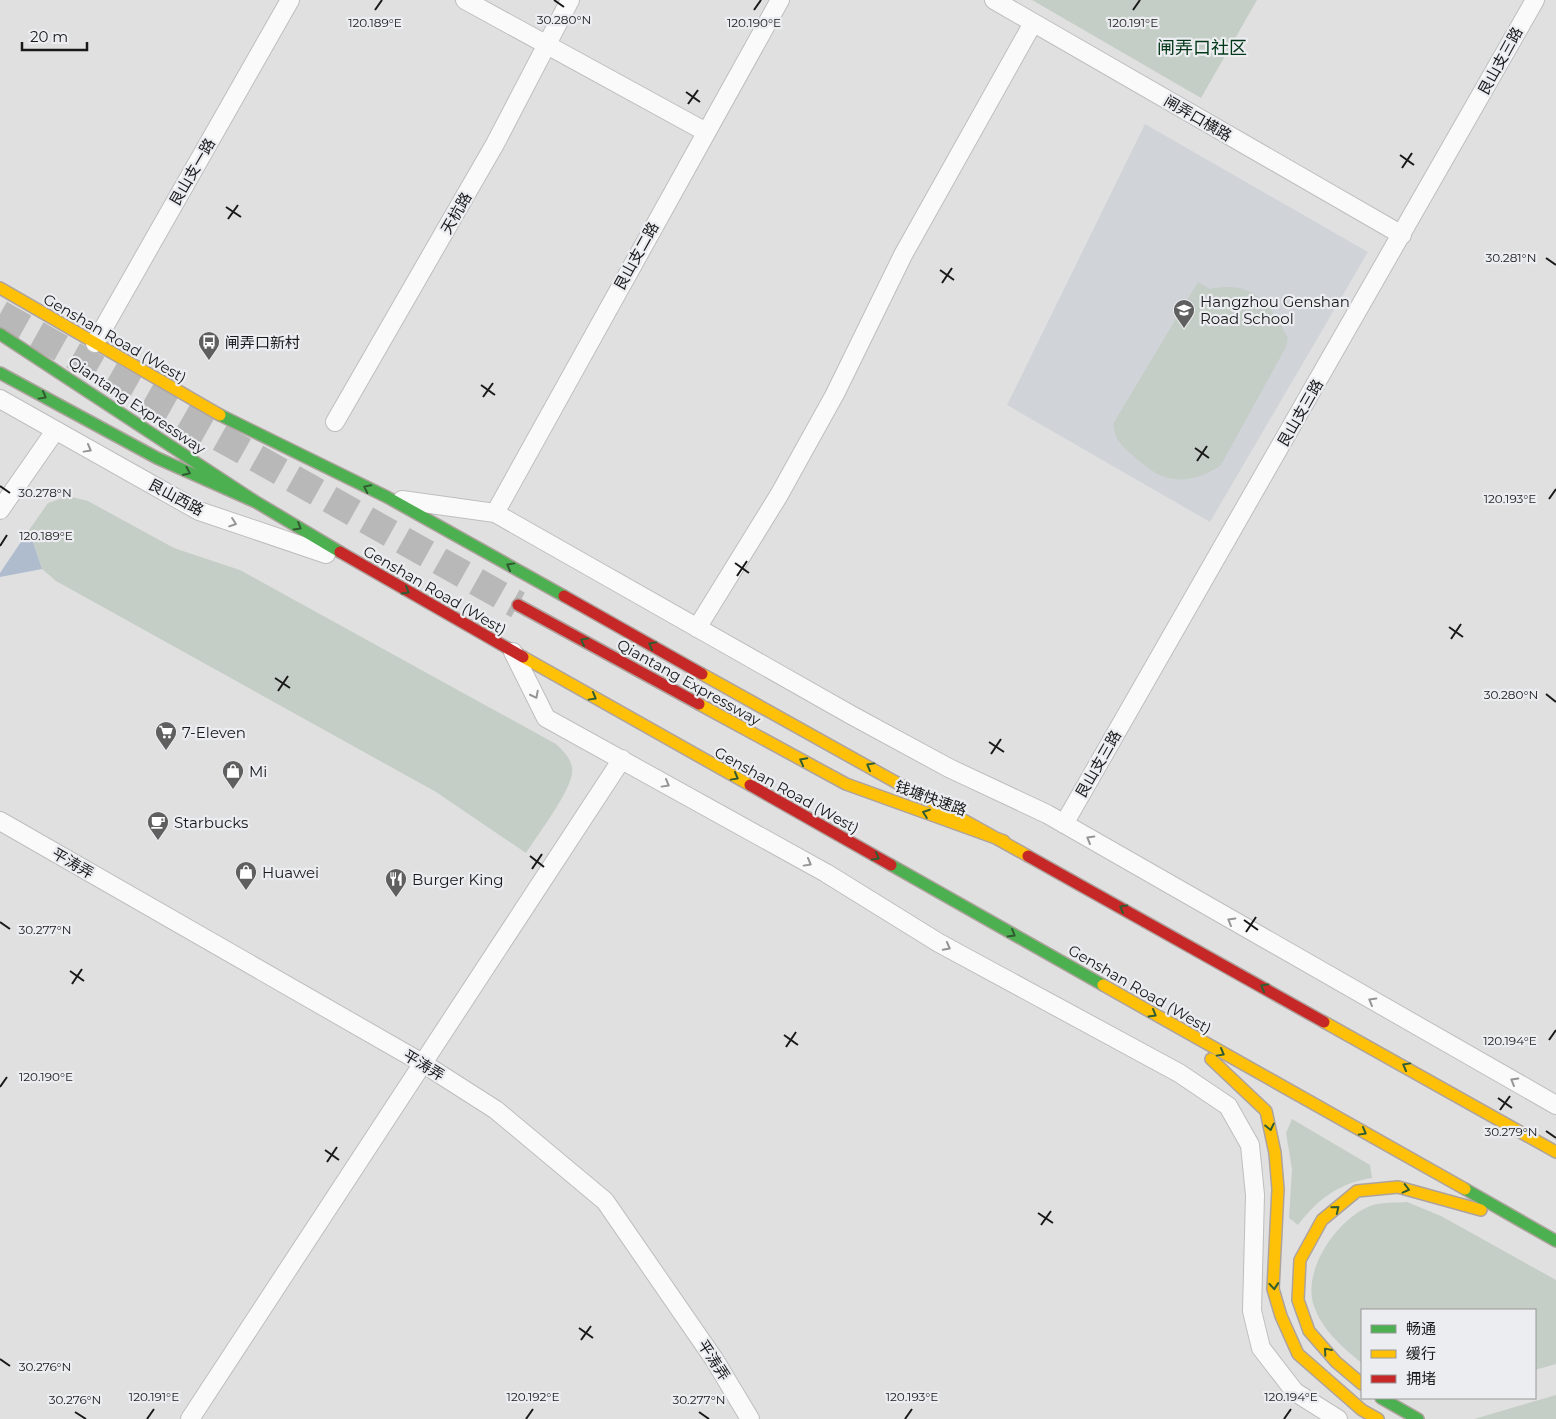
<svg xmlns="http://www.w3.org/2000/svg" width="1556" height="1419" viewBox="0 0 1556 1419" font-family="Montserrat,'Noto Sans SC',sans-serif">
  <rect width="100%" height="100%" fill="#e0e0e1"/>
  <!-- built -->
  <path fill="#d0d3d8" d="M 1145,124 L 1368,252 L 1210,522 L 1007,405 Z"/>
  <!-- green -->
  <path fill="#c5cec6" d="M 1032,0 L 1257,0 L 1201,98 Z
    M 1198,282 L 1210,289 C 1254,280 1269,303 1288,338 L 1286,347 L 1221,465 C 1205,477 1182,484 1162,476 C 1152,473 1122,448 1117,439 C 1115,435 1114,428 1113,424 Z
    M 68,496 L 88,501 L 174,548 L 240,570 L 556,744 C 563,751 570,757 572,767 C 576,786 537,835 526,853 L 436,792 L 56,581 L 42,569 L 29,530 L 48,503 Z
    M 1292,1119 L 1370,1165 L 1372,1178 C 1339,1183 1318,1199 1298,1225 L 1289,1218 L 1292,1169 L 1286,1133 Z
    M 1407,1202 L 1441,1216 L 1556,1280 L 1556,1364 L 1535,1370 L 1535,1310 L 1362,1310 L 1362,1363 C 1343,1348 1322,1330 1314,1306 C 1301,1270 1339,1216 1373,1205 C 1383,1202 1397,1203 1407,1202 Z
    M 1556,1395 L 1556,1419 L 1474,1419 Z"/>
  <!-- water -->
  <path fill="#aebcce" d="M 29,530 L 42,569 L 0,577 L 0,573 Z"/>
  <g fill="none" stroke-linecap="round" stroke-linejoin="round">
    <!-- highway-tunnel -->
    <path stroke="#b8b8b9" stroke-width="28" stroke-dasharray="28 14" stroke-linecap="butt" d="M 0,314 L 518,605"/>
    <!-- street casing -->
    <g stroke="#bebebf" stroke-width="20">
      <path id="street" d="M 465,0 L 706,132
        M 994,0 L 1402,235
        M 95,343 L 290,0
        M 0,399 L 199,511 L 326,554
        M 335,422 L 495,144 L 570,0
        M 402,500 L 495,513 L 853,716 L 949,768 L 1047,814 L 1556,1105
        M 0,510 L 55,431
        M 495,513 L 780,0
        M 697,628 L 779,495 L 835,394 L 903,255 L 1033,23
        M 513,652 L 546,718 L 826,873 L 939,943 L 1179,1073 L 1228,1106 L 1250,1145 L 1255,1195 L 1252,1311 L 1261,1348 L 1295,1392 L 1338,1419
        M 0,821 L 424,1064 L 496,1110 L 605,1201 L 714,1359 L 750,1419
        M 1064,824 L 1535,0
        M 190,1419 L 622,759"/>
    </g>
    <!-- fast casing -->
    <g stroke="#aea29d" stroke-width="14">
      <path id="fast" d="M 0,334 L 256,502
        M 0,373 L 157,458 L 256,502 L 340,552
        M 220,415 L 387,497 L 564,596
        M 891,865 L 1103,985
        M 1465,1189 L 1556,1241
        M 1381,1398 L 1418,1419"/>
    </g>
    <!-- slow casing -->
    <g stroke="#aea29d" stroke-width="14">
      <path id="slow" d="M 0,288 L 220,415
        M 523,657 L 750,785
        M 702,674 L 1028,856
        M 699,704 L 846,784 L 1004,841
        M 1103,985 L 1465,1189
        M 1324,1022 L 1556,1152
        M 1211,1059 L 1266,1111 L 1275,1153 L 1278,1189 L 1273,1289 L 1281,1316 L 1298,1354 L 1362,1410 L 1378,1419
        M 1362,1384 L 1336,1362 L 1309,1331 L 1298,1300 L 1300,1260 L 1322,1220 L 1357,1191 L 1398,1187 L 1481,1210"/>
    </g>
    <!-- jam casing -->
    <g stroke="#aea29d" stroke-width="14">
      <path id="jam" d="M 340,552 L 523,657
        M 564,596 L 702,674
        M 518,605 L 699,704
        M 750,785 L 891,865
        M 1028,856 L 1324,1022"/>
    </g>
    <!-- street -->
    <use href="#street" stroke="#fafafa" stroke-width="18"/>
    <!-- fast -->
    <use href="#fast" stroke="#4caf50" stroke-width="11"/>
    <!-- slow -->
    <use href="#slow" stroke="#ffc107" stroke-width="11"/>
    <!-- jam -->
    <use href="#jam" stroke="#c62828" stroke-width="11"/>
  </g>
  <!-- one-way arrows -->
  <defs><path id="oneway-chevron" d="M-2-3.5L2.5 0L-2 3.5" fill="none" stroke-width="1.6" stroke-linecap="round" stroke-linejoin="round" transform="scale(1.25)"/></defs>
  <g stroke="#305c32">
    <use href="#oneway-chevron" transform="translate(43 396) rotate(29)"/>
    <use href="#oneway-chevron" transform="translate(187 472) rotate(24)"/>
    <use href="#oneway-chevron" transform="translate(367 488) rotate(-154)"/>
    <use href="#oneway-chevron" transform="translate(298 527) rotate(31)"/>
    <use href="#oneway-chevron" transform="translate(510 566) rotate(-151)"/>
    <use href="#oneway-chevron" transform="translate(406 591) rotate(30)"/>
    <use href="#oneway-chevron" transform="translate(584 641) rotate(-151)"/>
    <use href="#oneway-chevron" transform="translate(652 645) rotate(-151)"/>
    <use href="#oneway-chevron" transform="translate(593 697) rotate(29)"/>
    <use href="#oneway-chevron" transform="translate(803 761) rotate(-152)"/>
    <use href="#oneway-chevron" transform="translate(870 766) rotate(-151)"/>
    <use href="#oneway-chevron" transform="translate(735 777) rotate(29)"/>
    <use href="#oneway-chevron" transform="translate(926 813) rotate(-160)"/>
    <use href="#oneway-chevron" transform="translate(876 857) rotate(29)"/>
    <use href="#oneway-chevron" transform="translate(1123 908) rotate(-151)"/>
    <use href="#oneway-chevron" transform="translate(1012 934) rotate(30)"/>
    <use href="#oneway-chevron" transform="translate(1264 987) rotate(-151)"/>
    <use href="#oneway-chevron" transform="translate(1153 1014) rotate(30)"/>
    <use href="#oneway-chevron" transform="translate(1221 1053) rotate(29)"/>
    <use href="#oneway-chevron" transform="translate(1406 1066) rotate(-151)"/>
    <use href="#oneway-chevron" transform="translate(1270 1127) rotate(78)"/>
    <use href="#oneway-chevron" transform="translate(1363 1132) rotate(29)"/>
    <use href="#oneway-chevron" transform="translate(1406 1189) rotate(14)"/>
    <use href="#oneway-chevron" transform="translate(1336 1209) rotate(-39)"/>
    <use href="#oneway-chevron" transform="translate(1274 1286) rotate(85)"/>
    <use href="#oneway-chevron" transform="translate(1327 1351) rotate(-131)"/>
  </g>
  <g stroke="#959595">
    <use href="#oneway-chevron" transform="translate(88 449) rotate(29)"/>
    <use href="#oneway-chevron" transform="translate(233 523) rotate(19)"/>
    <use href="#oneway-chevron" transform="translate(535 695) rotate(63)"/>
    <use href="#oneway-chevron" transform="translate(666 784) rotate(29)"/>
    <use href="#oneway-chevron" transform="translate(1090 839) rotate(-150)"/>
    <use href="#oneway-chevron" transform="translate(808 863) rotate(29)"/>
    <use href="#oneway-chevron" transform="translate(1231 921) rotate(-150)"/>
    <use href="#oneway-chevron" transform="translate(947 947) rotate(28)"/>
    <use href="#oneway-chevron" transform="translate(1372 1001) rotate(-150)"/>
    <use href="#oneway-chevron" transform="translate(1514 1081) rotate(-150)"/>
  </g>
  <!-- ticks -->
  <path fill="none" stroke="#19191a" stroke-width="2" d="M 554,0 L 564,7M 375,10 L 382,0M 754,10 L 761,0M 1133,10 L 1140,0M 686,92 L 700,102M 688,104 L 698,90M 1400,155 L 1414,165M 1402,168 L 1412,153M 226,207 L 241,217M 228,219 L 238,205M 1546,258 L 1556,265M 940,270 L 954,280M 942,283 L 952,268M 481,385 L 495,395M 483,397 L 493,383M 1195,448 L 1209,458M 1197,461 L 1207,446M 0,486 L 10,493M 1549,499 L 1556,489M 0,546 L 7,535M 735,563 L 749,573M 737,576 L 747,561M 1449,627 L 1463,637M 1451,639 L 1461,624M 275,678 L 290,688M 278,691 L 288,676M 1546,694 L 1556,702M 989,742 L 1004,752M 991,754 L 1001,739M 530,856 L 544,867M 532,869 L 542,854M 1244,920 L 1258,930M 0,922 L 10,929M 1246,932 L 1256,917M 70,971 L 84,981M 72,984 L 82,969M 784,1035 L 798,1045M 1549,1040 L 1556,1030M 786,1047 L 796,1032M 0,1087 L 7,1077M 1498,1098 L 1512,1108M 1500,1110 L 1510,1096M 1546,1131 L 1556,1138M 325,1150 L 339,1160M 327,1162 L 337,1147M 1038,1213 L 1053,1223M 1041,1225 L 1051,1211M 579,1328 L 593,1338M 581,1340 L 591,1326M 0,1359 L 10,1366M 75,1412 L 86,1419M 699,1412 L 709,1419M 147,1419 L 154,1409M 526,1419 L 533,1409M 905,1419 L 912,1409M 1284,1419 L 1291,1409"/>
  <!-- icons -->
  <defs>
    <g id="school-pin" transform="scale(1.125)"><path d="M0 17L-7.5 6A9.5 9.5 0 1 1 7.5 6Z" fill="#5f5f60" stroke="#ecedf0"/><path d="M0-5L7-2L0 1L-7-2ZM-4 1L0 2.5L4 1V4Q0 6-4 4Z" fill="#fff"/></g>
    <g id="bus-pin" transform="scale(1.125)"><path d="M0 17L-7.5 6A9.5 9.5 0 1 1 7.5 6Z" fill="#5f5f60" stroke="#ecedf0"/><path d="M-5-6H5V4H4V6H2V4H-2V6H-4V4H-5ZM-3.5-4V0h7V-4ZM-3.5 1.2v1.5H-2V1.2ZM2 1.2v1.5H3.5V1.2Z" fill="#fff"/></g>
    <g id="supermarket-pin" transform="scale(1.125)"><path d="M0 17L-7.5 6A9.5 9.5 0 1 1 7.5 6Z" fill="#5f5f60" stroke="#ecedf0"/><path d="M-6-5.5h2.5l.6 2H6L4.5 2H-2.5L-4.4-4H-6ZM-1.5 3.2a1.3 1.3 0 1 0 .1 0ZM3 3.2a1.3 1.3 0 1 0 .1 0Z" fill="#fff"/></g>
    <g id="shop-pin" transform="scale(1.125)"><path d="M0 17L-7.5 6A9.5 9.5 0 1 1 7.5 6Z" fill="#5f5f60" stroke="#ecedf0"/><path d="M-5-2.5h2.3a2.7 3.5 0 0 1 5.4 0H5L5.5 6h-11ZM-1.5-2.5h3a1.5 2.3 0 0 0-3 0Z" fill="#fff"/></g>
    <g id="cafe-pin" transform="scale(1.125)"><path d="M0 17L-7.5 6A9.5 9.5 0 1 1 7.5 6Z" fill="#5f5f60" stroke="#ecedf0"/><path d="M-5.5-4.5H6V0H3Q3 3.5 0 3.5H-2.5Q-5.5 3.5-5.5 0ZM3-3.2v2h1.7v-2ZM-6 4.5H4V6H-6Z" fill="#fff"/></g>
    <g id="restaurant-pin" transform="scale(1.125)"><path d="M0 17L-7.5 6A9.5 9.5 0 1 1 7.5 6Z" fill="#5f5f60" stroke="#ecedf0"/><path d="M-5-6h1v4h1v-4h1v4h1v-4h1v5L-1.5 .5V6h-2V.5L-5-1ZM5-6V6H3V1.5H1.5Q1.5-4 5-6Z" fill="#fff"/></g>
  </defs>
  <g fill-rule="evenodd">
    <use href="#school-pin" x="1184" y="310"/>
    <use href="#bus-pin" x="209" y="342"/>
    <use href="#supermarket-pin" x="166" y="732"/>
    <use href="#shop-pin" x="233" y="771"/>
    <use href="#cafe-pin" x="158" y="822"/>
    <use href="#shop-pin" x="246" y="872"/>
    <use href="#restaurant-pin" x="396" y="879"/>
  </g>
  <g text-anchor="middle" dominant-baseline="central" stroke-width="4.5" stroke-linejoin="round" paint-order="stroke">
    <!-- street labels -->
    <g font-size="15" fill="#19191a" stroke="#ecedf0">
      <text transform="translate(1500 61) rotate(-61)">艮山支三路</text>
      <text transform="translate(1198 118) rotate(30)">闸弄口横路</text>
      <text transform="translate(192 172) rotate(-60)">艮山支一路</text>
      <text transform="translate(456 213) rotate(-60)">天杭路</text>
      <text transform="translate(636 256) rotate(-61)">艮山支二路</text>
      <text transform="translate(115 338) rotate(30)">Genshan Road (West)</text>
      <text transform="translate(137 405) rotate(34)">Qiantang Expressway</text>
      <text transform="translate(1300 413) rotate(-60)">艮山支三路</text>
      <text transform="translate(176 497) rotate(28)">艮山西路</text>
      <text transform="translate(435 590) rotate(30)">Genshan Road (West)</text>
      <text transform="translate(689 682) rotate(29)">Qiantang Expressway</text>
      <text transform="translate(1098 764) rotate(-60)">艮山支三路</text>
      <text transform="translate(787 790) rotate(29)">Genshan Road (West)</text>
      <text transform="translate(931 798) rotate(20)">钱塘快速路</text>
      <text transform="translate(73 863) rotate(30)">平涛弄</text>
      <text transform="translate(1140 989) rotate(30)">Genshan Road (West)</text>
      <text transform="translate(424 1065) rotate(31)">平涛弄</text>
      <text transform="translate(714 1360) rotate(57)">平涛弄</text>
    </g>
    <!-- poi labels -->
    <g font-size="15" fill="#19191a" stroke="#ecedf0" text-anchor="start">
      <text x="1200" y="301">Hangzhou Genshan<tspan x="1200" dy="17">Road School</tspan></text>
      <text x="225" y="342">闸弄口新村</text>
      <text x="182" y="732">7-Eleven</text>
      <text x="249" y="771">Mi</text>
      <text x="174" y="822">Starbucks</text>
      <text x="262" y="872">Huawei</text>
      <text x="412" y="879">Burger King</text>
    </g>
    <!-- quarter labels -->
    <g font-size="18" fill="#003717" stroke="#ecedf0">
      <text x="1202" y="48">闸弄口社区</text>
    </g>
  </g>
  <g font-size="12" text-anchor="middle" fill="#19191a" stroke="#ecedf0" stroke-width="4.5" stroke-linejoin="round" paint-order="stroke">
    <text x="564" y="24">30.280°N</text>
    <text x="375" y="27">120.189°E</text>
    <text x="754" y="27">120.190°E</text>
    <text x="1133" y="27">120.191°E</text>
    <text x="1511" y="262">30.281°N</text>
    <text x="45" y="497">30.278°N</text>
    <text x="1510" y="503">120.193°E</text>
    <text x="46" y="540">120.189°E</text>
    <text x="1511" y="699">30.280°N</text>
    <text x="45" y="934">30.277°N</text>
    <text x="1510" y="1045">120.194°E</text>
    <text x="46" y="1081">120.190°E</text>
    <text x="1511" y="1136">30.279°N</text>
    <text x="45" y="1371">30.276°N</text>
    <text x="154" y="1401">120.191°E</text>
    <text x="533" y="1401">120.192°E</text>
    <text x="912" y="1401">120.193°E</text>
    <text x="1291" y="1401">120.194°E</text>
    <text x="75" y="1404">30.276°N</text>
    <text x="699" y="1404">30.277°N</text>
  </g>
  <!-- legend -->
  <rect x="1361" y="1309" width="175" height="90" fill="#ecedf0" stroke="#98989a"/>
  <rect x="1371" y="1325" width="25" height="8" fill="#4caf50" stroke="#98989a"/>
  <text x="1406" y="1334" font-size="15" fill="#19191a">畅通</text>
  <rect x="1371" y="1350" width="25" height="8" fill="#ffc107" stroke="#98989a"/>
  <text x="1406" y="1359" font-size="15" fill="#19191a">缓行</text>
  <rect x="1371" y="1375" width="25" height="8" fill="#c62828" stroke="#98989a"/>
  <text x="1406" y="1384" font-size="15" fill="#19191a">拥堵</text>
  <!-- scale -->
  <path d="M22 42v8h65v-8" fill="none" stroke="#19191a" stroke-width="2.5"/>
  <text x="30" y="42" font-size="15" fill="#19191a" stroke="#ecedf0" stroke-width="4" paint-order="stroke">20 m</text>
</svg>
